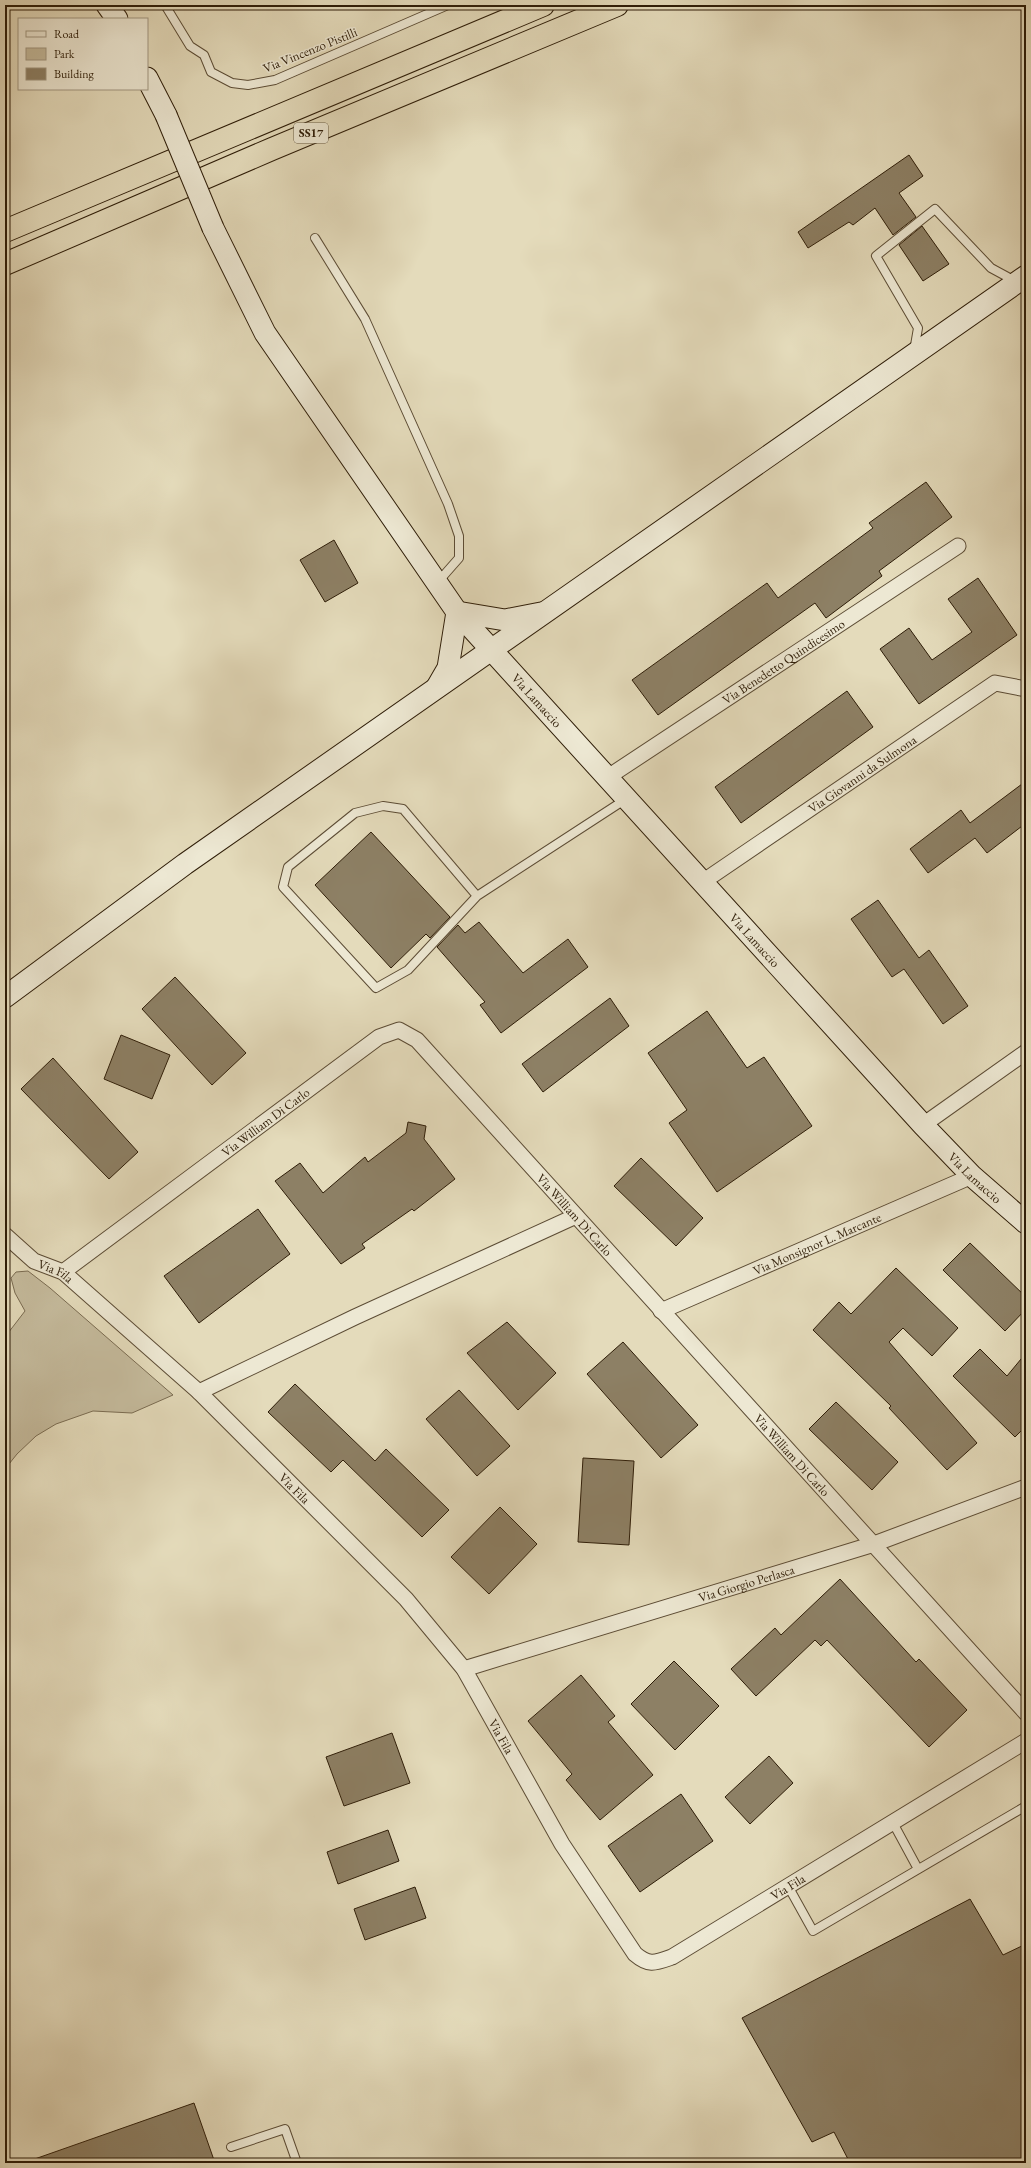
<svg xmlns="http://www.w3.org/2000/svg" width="1031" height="2168" viewBox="0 0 1031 2168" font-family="'EB Garamond',serif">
  <rect width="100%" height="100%" fill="#e4dbbb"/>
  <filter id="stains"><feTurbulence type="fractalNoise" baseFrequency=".005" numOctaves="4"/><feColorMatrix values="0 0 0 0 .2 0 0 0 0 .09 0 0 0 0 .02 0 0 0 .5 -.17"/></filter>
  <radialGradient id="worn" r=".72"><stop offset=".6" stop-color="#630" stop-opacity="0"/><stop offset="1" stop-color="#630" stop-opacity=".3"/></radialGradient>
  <!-- green -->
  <path fill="#c5bb9d" stroke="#7a6c52" d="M 28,1271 L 50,1288 L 173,1395 L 132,1413 L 93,1411 L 56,1424 L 36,1436 L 17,1454 L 5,1469 L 5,1337 L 25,1311 L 15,1293 L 11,1278 L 16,1272 Z"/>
  <!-- building -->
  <path fill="#8d8065" stroke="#2e1d08" d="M 909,155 L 923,176 L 899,193 L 916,217 L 893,235 L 875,208 L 853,225 L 849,222 L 808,248 L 798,232 Z
    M 922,226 L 949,264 L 923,281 L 899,245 Z
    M 926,482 L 952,517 L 879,571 L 882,576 L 826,618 L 815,603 L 658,715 L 632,680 L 767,583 L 778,598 L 873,528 L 869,523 Z
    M 334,540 L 358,583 L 325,602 L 300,560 Z
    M 978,578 L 1017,635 L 919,704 L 880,649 L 909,628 L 932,660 L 972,632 L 948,599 Z
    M 847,691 L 873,727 L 741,823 L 715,787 Z
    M 1026,781 L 1026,823 L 987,853 L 975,838 L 928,873 L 910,849 L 961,810 L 970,823 Z
    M 371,832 L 450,917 L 430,938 L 426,934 L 391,968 L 315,885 Z
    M 878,900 L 919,958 L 929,950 L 968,1006 L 943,1024 L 904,969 L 892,977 L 851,919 Z
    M 479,922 L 523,973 L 568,939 L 588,967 L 501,1033 L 480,1005 L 485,1002 L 437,947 L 458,925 L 465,933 Z
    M 175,977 L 246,1053 L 212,1085 L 142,1009 Z
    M 610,998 L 629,1026 L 543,1092 L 522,1064 Z
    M 707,1011 L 747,1068 L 764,1057 L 812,1126 L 717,1192 L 669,1123 L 687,1110 L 648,1053 Z
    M 121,1035 L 170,1055 L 152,1099 L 104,1079 Z
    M 53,1058 L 138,1152 L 109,1179 L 21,1089 Z
    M 408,1122 L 426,1126 L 424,1139 L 455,1179 L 414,1211 L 412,1209 L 362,1244 L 365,1248 L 341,1264 L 275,1181 L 300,1163 L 323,1193 L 365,1157 L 368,1162 L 406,1133 Z
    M 641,1158 L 703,1218 L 676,1246 L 614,1186 Z
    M 258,1209 L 290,1254 L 199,1323 L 164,1276 Z
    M 970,1243 L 1026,1297 L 1026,1309 L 1005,1331 L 943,1270 Z
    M 896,1268 L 958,1328 L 932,1356 L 903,1328 L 889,1342 L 977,1443 L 947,1470 L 889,1408 L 891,1406 L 813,1330 L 839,1302 L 851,1314 Z
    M 507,1322 L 556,1373 L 518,1410 L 467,1353 Z
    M 623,1342 L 698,1425 L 661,1458 L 587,1374 Z
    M 980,1349 L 1007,1376 L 1026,1353 L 1026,1426 L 1015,1437 L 953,1376 Z
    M 295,1384 L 375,1461 L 386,1449 L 449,1510 L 422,1537 L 343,1460 L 331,1472 L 268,1412 Z
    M 459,1390 L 510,1446 L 477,1476 L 426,1419 Z
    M 836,1402 L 898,1462 L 872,1490 L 809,1429 Z
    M 583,1458 L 634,1461 L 629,1545 L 578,1542 Z
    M 500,1507 L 537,1544 L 489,1594 L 451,1557 Z
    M 840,1579 L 916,1662 L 919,1659 L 967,1710 L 929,1747 L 827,1640 L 821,1646 L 815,1640 L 756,1696 L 731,1669 L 775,1628 L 781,1635 Z
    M 674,1661 L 719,1706 L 675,1750 L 631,1704 Z
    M 581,1675 L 615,1716 L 608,1722 L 653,1775 L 600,1820 L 566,1780 L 572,1774 L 528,1721 Z
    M 392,1733 L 410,1783 L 344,1806 L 326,1757 Z
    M 769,1756 L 793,1783 L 750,1824 L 725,1797 Z
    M 681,1794 L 713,1841 L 640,1892 L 608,1846 Z
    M 388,1830 L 399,1861 L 338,1884 L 327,1852 Z
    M 415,1887 L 426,1918 L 365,1940 L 354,1909 Z
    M 970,1899 L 1003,1955 L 1026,1944 L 1026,2163 L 850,2163 L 834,2132 L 812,2142 L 742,2018 Z
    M 194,2103 L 215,2163 L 30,2163 L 29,2161 Z"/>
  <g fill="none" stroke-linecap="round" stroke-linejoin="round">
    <!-- lane casing -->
    <g stroke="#5c4c35" stroke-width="10">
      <path id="lane" d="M 165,5 L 190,46 L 204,55 L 211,72 L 232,83 L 248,85 L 275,80 L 448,5
        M 315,238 L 365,319 L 448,504 L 459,536 L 459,558 L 437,583
        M 914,351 L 918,328 L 876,256 L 935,209 L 991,268 L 1015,281
        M 477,896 L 408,970 L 376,988 L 283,887 L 288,867 L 355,813 L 383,806 L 403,809 L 477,896 L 626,799
        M 892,1821 L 918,1869
        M 788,1886 L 813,1931 L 1026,1806
        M 231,2147 L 285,2129 L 297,2163"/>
    </g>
    <!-- street casing -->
    <g stroke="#5c4c35" stroke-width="17">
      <g id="street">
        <path id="s1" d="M 608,777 L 958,546"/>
        <path id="s2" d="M 704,881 L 995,683 L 1026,689"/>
        <path d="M 923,1125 L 1026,1052"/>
        <path id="s3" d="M 5,1235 L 34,1261 L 63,1272 L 199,1392 L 406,1599 L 464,1669 L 562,1844 L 635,1954 C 649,1966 655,1963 672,1957 L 1026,1741"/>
        <path id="s4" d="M 63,1272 L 379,1037 L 399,1030 L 417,1040 L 1026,1713"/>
        <path id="s5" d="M 661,1311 L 972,1176"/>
        <path d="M 199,1392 L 355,1317 L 576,1216"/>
        <path id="s6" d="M 464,1669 L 874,1544 L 1026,1487"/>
      </g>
    </g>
    <!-- secondary casing -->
    <g stroke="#2e1d08" stroke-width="23">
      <g id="secondary">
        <path d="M 107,5 L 117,19"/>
        <path d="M 147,78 L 166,115"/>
        <path id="s7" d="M 213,228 L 265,333 L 457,612 L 923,1125 L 972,1176 L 1026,1223"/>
        <path d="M 457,612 L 505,620 L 541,613"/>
        <path d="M 437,687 L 448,668 L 457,612"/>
        <path d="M 5,997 L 185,864 L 1026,276"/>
      </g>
    </g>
    <!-- highway casing -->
    <g stroke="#2e1d08" stroke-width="24">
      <path id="highway" d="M 5,231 L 543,5
        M 5,264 L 272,149 L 617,5"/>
    </g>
    <!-- lane -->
    <use href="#lane" stroke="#ede8d3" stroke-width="8"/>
    <!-- street -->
    <use href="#street" stroke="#ede8d3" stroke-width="15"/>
    <!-- secondary -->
    <use href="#secondary" stroke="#ede8d3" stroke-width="21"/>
    <!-- highway -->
    <use href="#highway" stroke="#e4dbbb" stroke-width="22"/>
    <!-- secondary-bridge casing -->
    <g stroke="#2e1d08" stroke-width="23" stroke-linecap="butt">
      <path id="secondary-bridge" d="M 166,115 L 213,228"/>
    </g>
    <!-- secondary-bridge -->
    <use href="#secondary-bridge" stroke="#ede8d3" stroke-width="21"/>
  </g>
  <g text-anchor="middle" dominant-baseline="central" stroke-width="3" stroke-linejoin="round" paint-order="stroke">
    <!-- shield labels -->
    <rect fill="#ede8d3" stroke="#675a45" stroke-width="1" x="294" y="123" width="34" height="20" rx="3"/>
    <g font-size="12" font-weight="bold" fill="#2e1d08">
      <text x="311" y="133">SS17</text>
    </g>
    <!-- street labels -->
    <g font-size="13" fill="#2e1d08" stroke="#ede8d3">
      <text transform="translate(310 50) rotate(-22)">Via Vincenzo Pistilli</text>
      <text stroke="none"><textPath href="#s1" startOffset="210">Via Benedetto Quindicesimo</textPath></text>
      <text stroke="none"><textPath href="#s7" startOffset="575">Via Lamaccio</textPath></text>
      <text stroke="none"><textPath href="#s2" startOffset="191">Via Giovanni da Sulmona</textPath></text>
      <text stroke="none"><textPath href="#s7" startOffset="899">Via Lamaccio</textPath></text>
      <text stroke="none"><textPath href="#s4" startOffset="252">Via William Di Carlo</textPath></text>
      <text stroke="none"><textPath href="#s7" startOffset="1223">Via Lamaccio</textPath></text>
      <text stroke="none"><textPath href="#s4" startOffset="671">Via William Di Carlo</textPath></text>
      <text stroke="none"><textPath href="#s5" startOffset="170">Via Monsignor L. Marcante</textPath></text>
      <text stroke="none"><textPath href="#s3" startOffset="63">Via Fila</textPath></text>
      <text stroke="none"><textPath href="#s4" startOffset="995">Via William Di Carlo</textPath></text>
      <text stroke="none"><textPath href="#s3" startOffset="387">Via Fila</textPath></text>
      <text stroke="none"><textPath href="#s6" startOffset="295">Via Giorgio Perlasca</textPath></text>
      <text stroke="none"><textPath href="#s3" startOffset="712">Via Fila</textPath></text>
      <text stroke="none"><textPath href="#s3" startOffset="1143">Via Fila</textPath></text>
    </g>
  </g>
  <!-- margin -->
  <rect width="1031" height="2168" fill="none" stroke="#e4dbbb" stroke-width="20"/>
  <rect x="6" y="6" width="1019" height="2156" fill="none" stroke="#2e1d08" stroke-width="2"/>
  <rect x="10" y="10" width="1011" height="2148" fill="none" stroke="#2e1d08"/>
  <!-- legend -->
  <rect x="18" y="18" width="130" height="72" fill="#ede8d3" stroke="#a19782"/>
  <rect x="26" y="31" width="20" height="6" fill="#ede8d3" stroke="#a19782"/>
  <text x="54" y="38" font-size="12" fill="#2e1d08">Road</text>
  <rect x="26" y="48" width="20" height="12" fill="#c5bb9d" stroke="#a19782"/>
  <text x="54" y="58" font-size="12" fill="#2e1d08">Park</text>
  <rect x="26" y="68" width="20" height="12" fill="#8d8065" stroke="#a19782"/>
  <text x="54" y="78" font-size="12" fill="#2e1d08">Building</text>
  <rect width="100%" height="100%" filter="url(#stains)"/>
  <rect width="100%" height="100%" fill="url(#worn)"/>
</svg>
